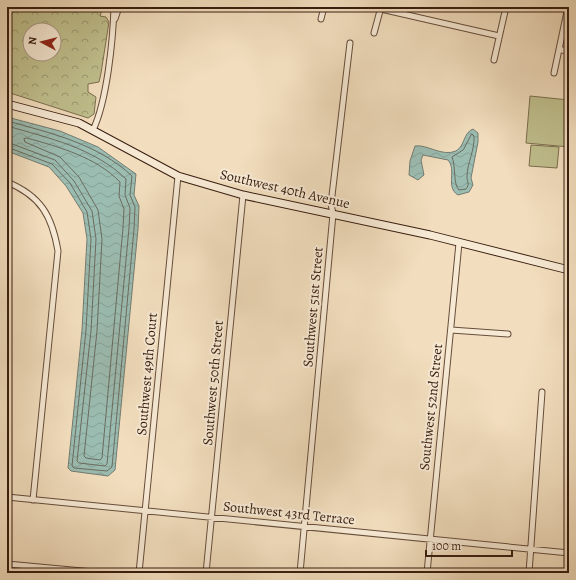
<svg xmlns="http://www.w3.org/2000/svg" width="576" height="580" viewBox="0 0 576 580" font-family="Alegreya,serif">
  <defs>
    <pattern id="forest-crowns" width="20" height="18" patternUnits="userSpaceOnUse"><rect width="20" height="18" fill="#c0c08e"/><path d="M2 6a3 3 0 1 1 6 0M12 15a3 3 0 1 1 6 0" fill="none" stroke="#9d9b73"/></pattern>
    <pattern id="water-waves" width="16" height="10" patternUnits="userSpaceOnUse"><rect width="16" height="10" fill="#9bbcb1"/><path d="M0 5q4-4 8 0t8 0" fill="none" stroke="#86a197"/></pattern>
  </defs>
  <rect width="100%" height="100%" fill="#f2debe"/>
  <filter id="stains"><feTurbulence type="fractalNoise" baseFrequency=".005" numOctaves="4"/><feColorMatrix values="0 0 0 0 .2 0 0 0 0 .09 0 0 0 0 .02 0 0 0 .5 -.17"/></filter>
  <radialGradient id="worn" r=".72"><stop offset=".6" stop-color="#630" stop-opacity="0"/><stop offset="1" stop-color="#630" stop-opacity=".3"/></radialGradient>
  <!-- grass -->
  <path fill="#c0c08e" stroke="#7c6e4f" d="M 530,96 L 569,100 L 569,147 L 526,143 Z
    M 531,145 L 559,147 L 557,168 L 529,166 Z"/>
  <!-- forest -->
  <path fill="url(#forest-crowns)" stroke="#7c6e4f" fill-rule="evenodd" d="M 7,7 L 103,7 L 100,16 L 106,17 L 109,22 L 101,73 L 99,82 L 88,84 L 88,92 L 96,97 L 94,114 L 88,118 L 7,92 ZM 30,30 L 54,30 L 54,54 L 30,54 Z"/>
  <!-- water -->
  <path fill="url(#water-waves)" stroke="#737c71" d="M 7,117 L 60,131 L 98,147 L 136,174 L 134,195 L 139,206 L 138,229 L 115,470 L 108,476 L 71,471 L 68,468 L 82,330 L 85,275 L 87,239 L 83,213 L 66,186 L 49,167 L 7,151 Z
    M 473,129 L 478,133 L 478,142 L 471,178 L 473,185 L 469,192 L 458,195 C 445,187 457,170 448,160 L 423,155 L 421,160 L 424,175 L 418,180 L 409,175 L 410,161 L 415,146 C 427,144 442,157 456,151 C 465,146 463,133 473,129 Z"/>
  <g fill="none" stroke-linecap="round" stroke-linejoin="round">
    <!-- shore -->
    <path stroke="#6a6c60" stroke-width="1" d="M 7,121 C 51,133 98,144 132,176 L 130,195 L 135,207 L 134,229 L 112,467 L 107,471 L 74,468 L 72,466 L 86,330 L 89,275 L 91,239 L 87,212 L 70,183 L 52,164 L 7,147
      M 7,126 C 49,138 94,148 126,179 L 125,195 L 130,208 L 129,228 L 107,464 L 105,466 L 79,463 L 77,461 L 91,331 L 94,276 L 96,239 L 92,211 L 74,181 L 55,160 L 7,142
      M 472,134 L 474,136 C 475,150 467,163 467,177 C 467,182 470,184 466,189 L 459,190 C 453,184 456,167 452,157 L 463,150 Z
      M 27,138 C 59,147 96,157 120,182 L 119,196 L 124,209 L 123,228 L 102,458 L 100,460 L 86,458 L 84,456 L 97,331 L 100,276 L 102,239 L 98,210 L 79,177 L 60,157 L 25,142 L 24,139 Z"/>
    <!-- street casing -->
    <g stroke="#664d3c" stroke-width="7">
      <path id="street" d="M 381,9 L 499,36
        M 115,19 L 119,7
        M 321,19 L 324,7
        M 374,33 L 381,7
        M 559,49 L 569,52
        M 494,60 L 506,7
        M 554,73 L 568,7
        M 93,130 C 107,101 113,40 114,7
        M 7,182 C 41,196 52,216 58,251 L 33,500
        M 451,330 L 508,334
        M 7,497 L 569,553
        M 7,564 L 104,573
        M 139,573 L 178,176
        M 206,573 L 243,195
        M 300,573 L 333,214 L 331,204 L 350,43
        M 427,573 L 459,243
        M 529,573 L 542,392"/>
    </g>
    <!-- secondary casing -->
    <g stroke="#381d10" stroke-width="9">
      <path id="secondary" d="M 7,104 L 79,123 L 178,176 L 243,195 L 430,235 L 569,270"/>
    </g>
    <!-- street -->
    <use href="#street" stroke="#f7ead5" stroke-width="5"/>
    <!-- secondary -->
    <use href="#secondary" stroke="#f7ead5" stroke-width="7"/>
  </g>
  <g text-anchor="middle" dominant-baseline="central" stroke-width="4" stroke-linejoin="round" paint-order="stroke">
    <!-- street labels -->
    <g font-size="14" fill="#381d10" stroke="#f7ead5">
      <text transform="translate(285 189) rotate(13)">Southwest 40th Avenue</text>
      <text transform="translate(313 307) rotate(-85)">Southwest 51st Street</text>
      <text transform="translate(147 374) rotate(-85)">Southwest 49th Court</text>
      <text transform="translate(213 383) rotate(-85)">Southwest 50th Street</text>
      <text transform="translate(431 407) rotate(-84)">Southwest 52nd Street</text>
      <text transform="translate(289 513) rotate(6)">Southwest 43rd Terrace</text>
    </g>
  </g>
  <!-- margin -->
  <rect width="576" height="580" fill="none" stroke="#f2debe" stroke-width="24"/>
  <rect x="8" y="8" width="560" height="564" fill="none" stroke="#381d10" stroke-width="2"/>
  <rect x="12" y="12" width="552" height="556" fill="none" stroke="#381d10"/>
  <!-- north arrow -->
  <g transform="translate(42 42) rotate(277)"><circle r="19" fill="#f7ead5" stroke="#ab9886"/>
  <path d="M0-3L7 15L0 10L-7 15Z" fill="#8f2418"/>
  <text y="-6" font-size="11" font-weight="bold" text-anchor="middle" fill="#381d10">N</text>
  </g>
  <!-- scale -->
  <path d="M426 550v6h86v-6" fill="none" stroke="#381d10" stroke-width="2"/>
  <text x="432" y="550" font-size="12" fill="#381d10" stroke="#f7ead5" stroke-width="3" paint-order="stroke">100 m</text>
  <rect width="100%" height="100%" filter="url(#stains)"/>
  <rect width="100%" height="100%" fill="url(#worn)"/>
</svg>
